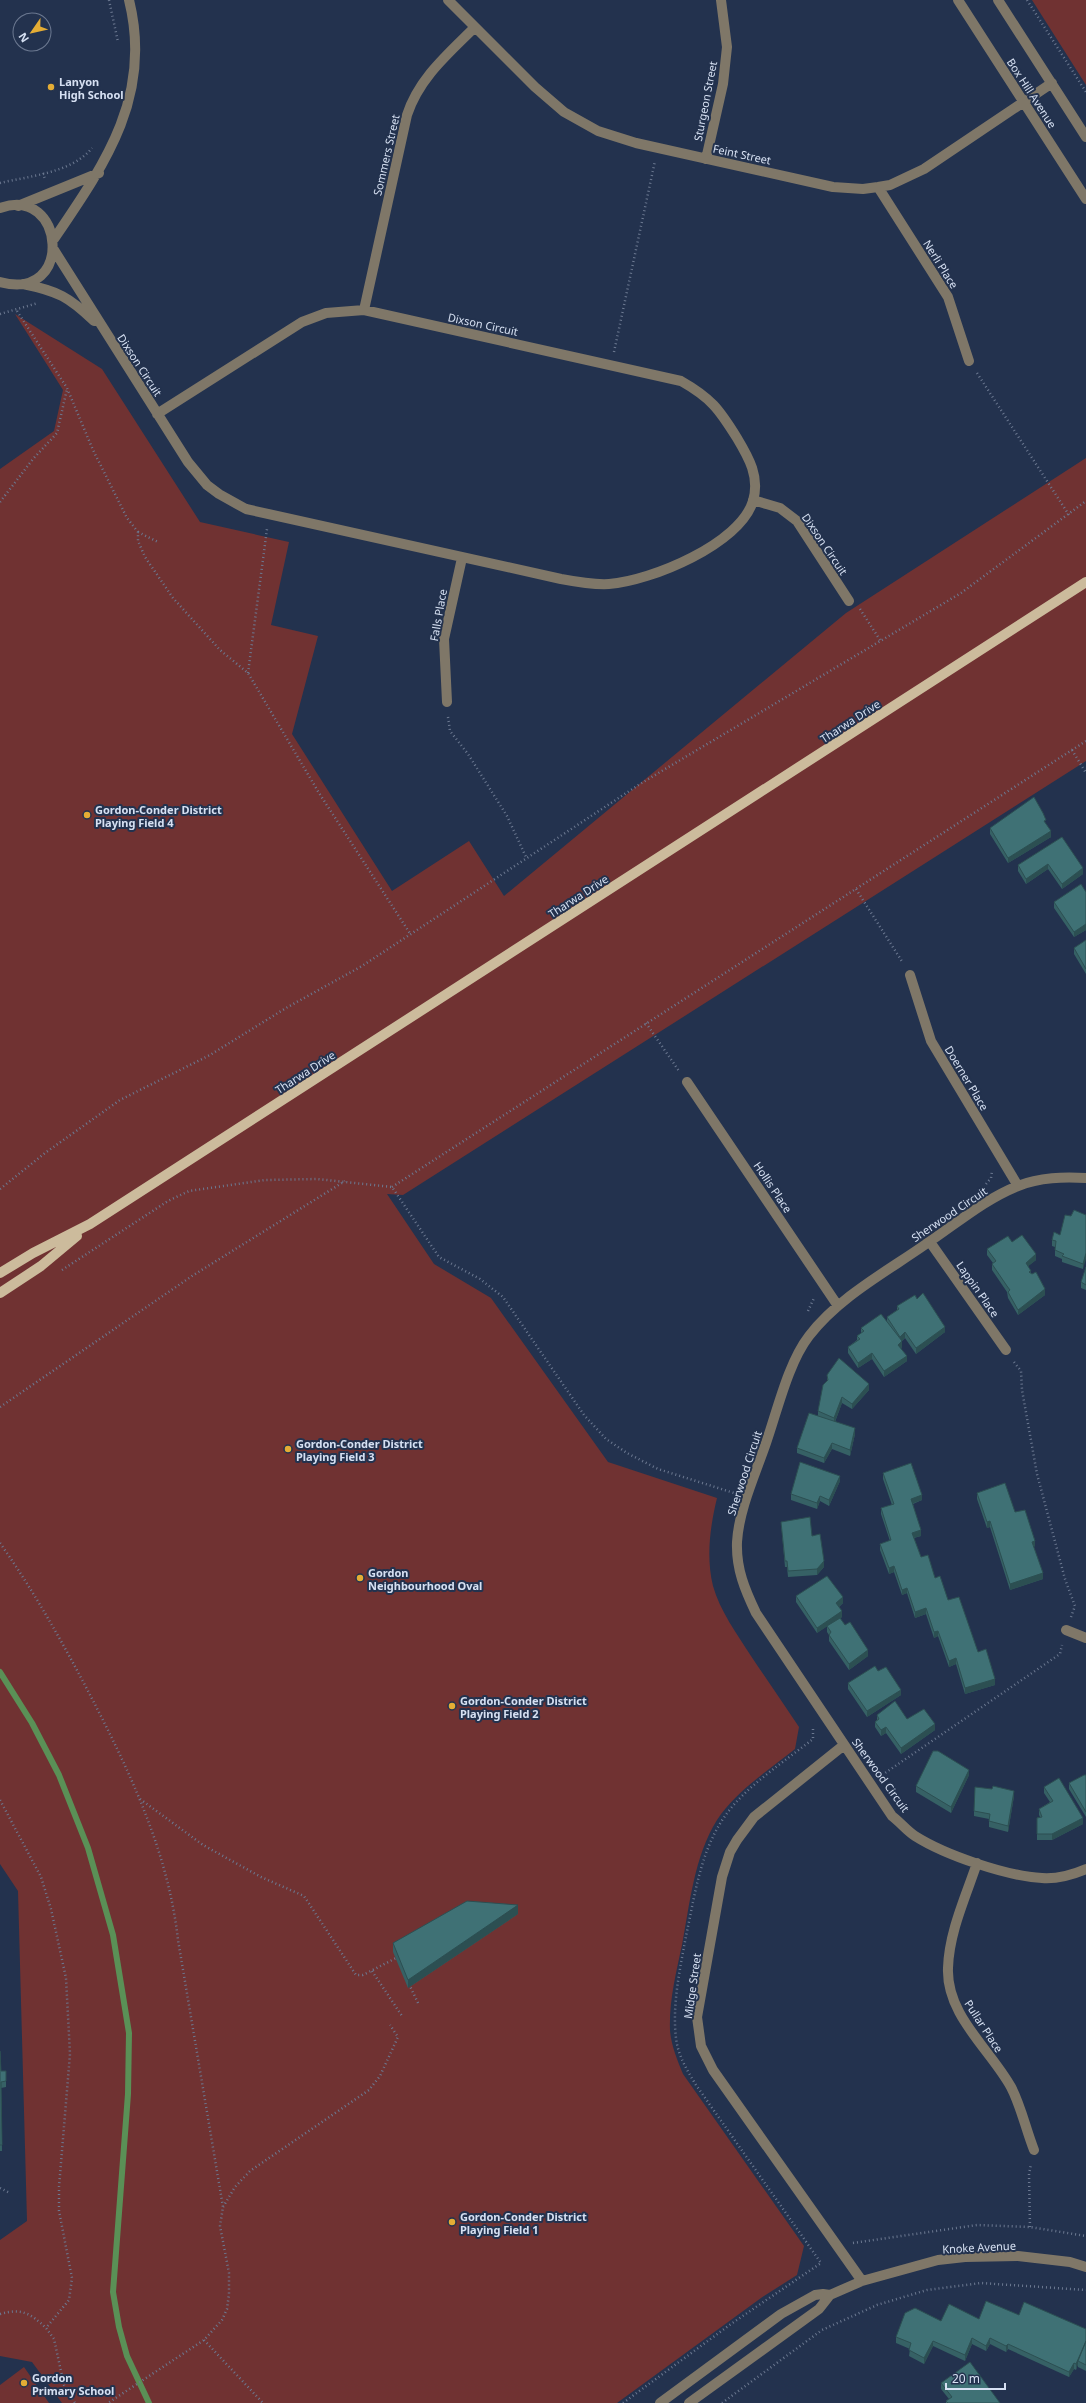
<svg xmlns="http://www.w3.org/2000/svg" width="1086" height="2403" viewBox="0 0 1086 2403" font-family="'Noto Sans',sans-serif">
  <rect width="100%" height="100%" fill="#23324e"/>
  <!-- green -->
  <path fill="#703232" d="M 1032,0 L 1086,0 L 1086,85 Z
    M 15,314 L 102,369 L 200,522 L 289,542 L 271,625 L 318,636 L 292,734 L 392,891 L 469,841 L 504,896 L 846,613 L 1086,458 L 1086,761 L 403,1195 L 387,1194 L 434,1264 L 491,1298 L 608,1462 L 717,1498 C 710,1527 706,1557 713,1586 C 720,1611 737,1634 751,1656 C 767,1680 783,1703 799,1727 L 795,1749 C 769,1770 736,1791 717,1820 C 694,1857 690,1903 682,1945 C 676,1973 669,2001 670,2030 C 671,2045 677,2059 683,2074 L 804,2246 L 797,2275 L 761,2298 L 617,2403 L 62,2403 L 32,2362 L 0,2356 L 0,2240 L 27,2221 L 18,1891 L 0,1864 L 0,469 L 54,431 L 63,390 Z
    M 24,2367 L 49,2403 L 0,2403 L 0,2385 Z"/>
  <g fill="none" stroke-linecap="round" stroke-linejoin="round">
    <!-- stream -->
    <path stroke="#5a9056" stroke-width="6" d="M 0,1672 L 32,1723 L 59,1775 L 88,1848 L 113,1935 L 129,2033 L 128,2094 L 113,2292 L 119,2327 L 127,2356 L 149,2403"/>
    <!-- path -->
    <path stroke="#6c7991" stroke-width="2.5" stroke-dasharray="1 3" stroke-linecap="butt" d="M 109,0 L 118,42
      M 1027,0 L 1086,92
      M 43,173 L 45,179
      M 0,183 C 29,176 72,173 92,148
      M 17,311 L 67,388 L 93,450 L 127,518 L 138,532 L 138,541 L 145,557 L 173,598 L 220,650 L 248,673 L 319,793 L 411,935
      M 0,314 L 38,303
      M 614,352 L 655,161
      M 977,373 L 1069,515
      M 0,502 L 33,459 L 57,433 L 67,389
      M 138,532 L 158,542
      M 860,609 L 880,640
      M 248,673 L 267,529
      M 448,717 L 450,731 L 468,754 L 507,816 L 526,857
      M 1072,750 L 1086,773
      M 856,889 L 903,963
      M 646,1023 L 679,1071
      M 986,1184 L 991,1178 L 992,1171
      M 392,1187 L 1086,741
      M 0,1189 L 45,1153 L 120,1100 L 210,1055 L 286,1008 L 362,966 L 640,784 L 961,593 L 1086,501
      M 62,1270 L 168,1201 L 189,1191 L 265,1180 L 317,1179 L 392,1187 L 439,1257 L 480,1279 L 503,1297 L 584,1415 L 606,1439 L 627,1453 L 658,1469 L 734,1493
      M 808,1311 L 814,1298
      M 1014,1362 L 1021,1371 L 1022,1390 L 1037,1474 L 1065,1579 L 1075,1606 L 1071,1617
      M 0,1407 L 192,1276 L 345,1181
      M 0,1543 C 33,1590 60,1638 87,1689 C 128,1768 168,1850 178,1940 L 223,2207 L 220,2226 L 229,2273 L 229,2294 L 227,2309 L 222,2320 L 204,2340 L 108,2403
      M 882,1775 L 1060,1654 L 1062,1645
      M 140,1799 L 203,1845 L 261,1877 L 304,1896 L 356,1975 L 363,1975 L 398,1957
      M 0,1800 L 41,1877 L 51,1909 L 66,1978 L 70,2054 L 59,2187 L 59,2211 L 72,2278 L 69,2300 L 46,2328 L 54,2339 L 64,2385 L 75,2403
      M 372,1971 L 402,2016
      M 409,1984 L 419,2005
      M 0,2188 L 10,2193
      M 223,2207 L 235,2187 L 250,2171 L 369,2090 L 380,2076 L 398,2037 L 390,2025
      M 1030,2227 L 1029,2174 L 1031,2164
      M 853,2243 L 977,2225 L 1030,2227 L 1086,2236
      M 0,2314 C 22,2308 30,2313 46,2328
      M 204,2340 L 263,2403
      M 623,2403 L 731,2324 L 821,2263 L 696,2085 C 687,2070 678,2056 676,2038 C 672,2005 680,1969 686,1936 C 695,1895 700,1852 725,1816 C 745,1787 785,1761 813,1739 L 813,1727
      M 722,2403 L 822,2330 L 877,2305 L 927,2290 L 981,2283 L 1086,2290"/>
    <!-- minor -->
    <path stroke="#7f7768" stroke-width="10" d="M 448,0 L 535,87 L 564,112 L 598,131 L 636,143 L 833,187 L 863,189 L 878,187 L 890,185 L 924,169 L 1052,83
      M 958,0 L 1086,199
      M 998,0 L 1086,137
      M 706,159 L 723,84 L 727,47 L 721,0
      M 878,187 L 948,297 L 969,361
      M 18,206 L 99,173
      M 0,208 C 65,184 75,303 0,282
      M 54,239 C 105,164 153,96 129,0
      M 54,250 L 188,462 L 207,485 L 219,494 L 246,509 L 561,579 C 577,582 593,585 609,584 C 651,581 740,544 753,501 C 760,477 749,458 737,438 C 719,409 711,398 681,381 L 364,310 L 326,313 L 302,322 L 157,414
      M 23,284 C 58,291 69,297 94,321
      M 364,310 L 407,115 C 419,78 448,54 475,27
      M 753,500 L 780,508 L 797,521 L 849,601
      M 447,702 L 444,639 L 462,558
      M 910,975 L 931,1041 L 1018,1186
      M 687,1082 L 838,1306
      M 1086,1178 C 1064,1177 1040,1177 1018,1186 C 985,1199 956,1224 926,1244 C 886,1272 839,1297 809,1336 C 788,1363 777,1412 766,1443 C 755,1475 739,1509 737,1542 C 736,1569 745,1590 756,1613 L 892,1816 C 900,1822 907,1831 915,1836 C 945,1855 1006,1876 1042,1878 C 1056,1879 1072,1875 1086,1869
      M 930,1242 L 1006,1350
      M 1066,1630 L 1086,1638
      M 844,1745 L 754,1817 L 737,1840 L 730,1852 L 722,1877 L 697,2017 L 701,2046 L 713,2070 L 862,2281
      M 977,1863 C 966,1896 949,1932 948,1968 C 946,2015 990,2049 1011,2087 C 1021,2106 1026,2130 1034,2150
      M 660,2403 L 781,2314 L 815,2295 L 823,2294 L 830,2295
      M 689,2403 L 819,2309 L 830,2295 L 862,2281 L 938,2260 L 965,2257 L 1018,2256 L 1070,2262 L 1086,2267"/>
    <!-- major -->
    <path stroke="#ccbb9c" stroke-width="10" d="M 0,1273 L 33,1253 L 90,1224 L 1086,582
      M 0,1293 L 41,1266 L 77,1236"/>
  </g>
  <!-- wall -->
  <path fill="#366165" d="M 1046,824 L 1051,837 L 1008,863 L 990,834 L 990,828 Z
    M 1062,837 L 1083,874 L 1062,889 L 1048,869 L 1026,884 L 1018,871 L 1018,865 Z
    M 1086,892 L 1086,930 L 1074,937 L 1054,908 L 1054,902 Z
    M 1086,940 L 1086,974 L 1074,954 L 1074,948 Z
    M 1086,1215 L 1083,1269 L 1062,1262 L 1062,1259 L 1055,1256 L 1055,1247 L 1052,1246 L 1052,1240 L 1060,1235 L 1071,1216 Z
    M 1012,1242 L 1036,1260 L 1028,1266 L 1031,1273 L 1045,1295 L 1018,1315 L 1008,1298 L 1007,1292 L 992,1270 L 992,1264 L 993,1263 L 987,1255 L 987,1249 Z
    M 1086,1267 L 1086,1290 L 1081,1288 L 1081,1282 Z
    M 917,1299 L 945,1332 L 916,1354 L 905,1338 L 902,1341 L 902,1347 L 901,1348 L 907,1361 L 884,1377 L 872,1359 L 858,1368 L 848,1353 L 848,1347 L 857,1340 L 857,1336 L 861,1333 L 861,1328 L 887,1322 L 887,1317 L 897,1310 L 897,1306 Z
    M 827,1375 L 869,1390 L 852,1409 L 842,1403 L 835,1422 L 855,1434 L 850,1456 L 832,1449 L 824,1463 L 797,1453 L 797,1448 L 818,1416 L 818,1411 L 827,1381 Z
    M 883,1473 L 922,1500 L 913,1504 L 921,1536 L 914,1538 L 921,1557 L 935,1578 L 948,1600 L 978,1652 L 995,1685 L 965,1694 L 956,1664 L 949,1667 L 938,1636 L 934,1638 L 926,1614 L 915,1618 L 907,1593 L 902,1595 L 894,1572 L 889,1574 L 880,1550 L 880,1544 L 890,1541 L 881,1514 L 881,1508 L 892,1505 L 883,1479 Z
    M 840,1481 L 829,1506 L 820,1501 L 817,1509 L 791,1500 L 791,1494 Z
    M 977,1493 L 1015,1512 L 1035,1546 L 1033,1547 L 1043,1579 L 1010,1590 L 990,1527 L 987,1528 L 977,1499 Z
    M 781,1522 L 812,1536 L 824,1567 L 817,1575 L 788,1577 L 787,1567 L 785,1567 Z
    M 796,1596 L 843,1603 L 839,1607 L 842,1617 L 830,1625 L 868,1656 L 849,1670 L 829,1641 L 829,1635 L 827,1632 L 827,1626 L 817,1633 L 796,1602 Z
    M 848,1683 L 901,1695 L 867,1717 L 848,1689 Z
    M 877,1715 L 907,1719 L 935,1730 L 901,1754 L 886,1733 L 881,1736 L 875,1727 L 875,1722 L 877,1720 Z
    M 969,1775 L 951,1813 L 916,1792 L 916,1786 Z
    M 1086,1775 L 1086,1817 L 1069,1789 L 1069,1783 Z
    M 1044,1787 L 1083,1824 L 1052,1840 L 1037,1840 L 1037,1818 L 1040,1817 L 1039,1815 L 1039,1809 L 1050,1802 L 1044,1793 Z
    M 1014,1796 L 1008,1832 L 989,1827 L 989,1819 L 974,1816 L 974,1811 Z
    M 518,1914 L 408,1988 L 393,1952 L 393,1943 Z
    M 0,2051 L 1,2071 L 6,2071 L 6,2087 L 1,2088 L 2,2151 L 0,2151 Z
    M 1019,2315 L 1086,2329 L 1086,2371 L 1078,2367 L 1078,2364 L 1076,2370 L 1074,2369 L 1069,2377 L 1008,2349 L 1006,2352 L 990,2344 L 986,2351 L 972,2344 L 965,2361 L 933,2346 L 924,2364 L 909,2356 L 910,2349 L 896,2343 L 896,2337 L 941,2321 L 979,2319 Z
    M 941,2383 L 1000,2403 L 946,2403 L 946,2401 L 949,2399 L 941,2389 Z"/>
  <!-- shaded-wall -->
  <path fill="#2c4f52" d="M 1051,831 L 1051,837 L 1008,863 L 1008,858 Z
    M 1048,864 L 1048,869 L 1026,884 L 1026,879 Z
    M 1083,868 L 1083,874 L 1062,889 L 1062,884 Z
    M 1086,924 L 1086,930 L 1074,937 L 1074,932 Z
    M 1086,1253 L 1086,1259 L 1083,1269 L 1083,1264 Z
    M 1036,1254 L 1036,1260 L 1026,1268 L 1026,1263 Z
    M 1045,1289 L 1045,1295 L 1018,1315 L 1018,1310 Z
    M 945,1327 L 945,1332 L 916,1354 L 916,1348 Z
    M 905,1332 L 905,1338 L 901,1342 L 902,1341 L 902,1347 L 898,1350 L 898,1345 L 900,1342 L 900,1337 Z
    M 872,1353 L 872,1359 L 858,1368 L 858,1363 Z
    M 907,1356 L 907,1361 L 884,1377 L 884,1371 Z
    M 869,1384 L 869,1390 L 852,1409 L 852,1404 Z
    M 842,1397 L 842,1403 L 834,1424 L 834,1418 Z
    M 855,1428 L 855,1434 L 850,1456 L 850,1450 Z
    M 832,1443 L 832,1449 L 824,1463 L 824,1458 Z
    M 840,1476 L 840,1481 L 829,1506 L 829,1500 Z
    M 922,1495 L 922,1500 L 911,1504 L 911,1499 Z
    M 820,1496 L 820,1501 L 817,1509 L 817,1503 Z
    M 990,1521 L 990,1527 L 987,1528 L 987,1522 Z
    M 921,1530 L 921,1536 L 912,1538 L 912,1533 Z
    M 1035,1541 L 1035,1546 L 1032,1548 L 1032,1542 Z
    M 824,1561 L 824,1567 L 817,1575 L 817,1569 Z
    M 894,1566 L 894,1572 L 889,1574 L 889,1568 Z
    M 1043,1573 L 1043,1579 L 1010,1590 L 1010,1584 Z
    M 907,1588 L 907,1593 L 902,1595 L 902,1590 Z
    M 843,1597 L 843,1603 L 836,1609 L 836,1603 Z
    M 926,1608 L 926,1614 L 915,1618 L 915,1612 Z
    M 842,1611 L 842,1617 L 817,1633 L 817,1628 Z
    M 938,1631 L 938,1636 L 934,1638 L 934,1632 Z
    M 868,1650 L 868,1656 L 849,1670 L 849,1664 Z
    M 956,1658 L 956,1664 L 949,1667 L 949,1661 Z
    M 995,1679 L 995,1685 L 965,1694 L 965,1688 Z
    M 901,1690 L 901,1695 L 867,1717 L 867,1711 Z
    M 935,1724 L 935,1730 L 901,1754 L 901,1748 Z
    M 886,1727 L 886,1733 L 881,1736 L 881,1730 Z
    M 969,1770 L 969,1775 L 951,1813 L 951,1807 Z
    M 1014,1791 L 1014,1796 L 1008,1832 L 1008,1826 Z
    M 1083,1818 L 1083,1824 L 1052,1840 L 1052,1834 Z
    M 518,1905 L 518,1914 L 408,1988 L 408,1980 Z
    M 972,2338 L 972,2344 L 965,2361 L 965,2355 Z
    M 990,2338 L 990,2344 L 986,2351 L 986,2346 Z
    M 933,2341 L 933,2346 L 924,2364 L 924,2358 Z
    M 1086,2341 L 1078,2361 L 1078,2364 L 1076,2370 L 1076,2364 Z
    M 1008,2344 L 1008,2349 L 1006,2352 L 1006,2346 Z
    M 1074,2363 L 1074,2369 L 1069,2377 L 1069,2372 Z"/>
  <!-- building -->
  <path fill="#3f7175" stroke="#2c4f52" d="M 1034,797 L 1043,813 L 1046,820 L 1044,821 L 1051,831 L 1008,858 L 990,828 Z
    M 1062,837 L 1083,868 L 1062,884 L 1048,864 L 1026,879 L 1018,865 Z
    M 1081,884 L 1086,892 L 1086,924 L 1074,932 L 1054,902 Z
    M 1086,940 L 1086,969 L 1074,948 Z
    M 1074,1210 L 1086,1215 L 1086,1253 L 1083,1264 L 1062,1256 L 1064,1254 L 1055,1250 L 1056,1241 L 1052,1240 L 1054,1232 L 1060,1235 L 1065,1215 L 1071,1216 Z
    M 1022,1235 L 1036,1254 L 1026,1263 L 1031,1271 L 1029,1272 L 1032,1274 L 1036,1272 L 1045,1289 L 1018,1310 L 1008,1292 L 1010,1290 L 1007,1286 L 992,1264 L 996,1261 L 987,1249 L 1008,1236 L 1012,1242 Z
    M 1086,1267 L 1086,1285 L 1081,1282 Z
    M 923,1293 L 945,1327 L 916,1348 L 905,1332 L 900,1337 L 887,1317 L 899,1309 L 897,1306 L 915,1295 L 917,1299 Z
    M 881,1314 L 902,1341 L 898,1345 L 907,1356 L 884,1371 L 872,1353 L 858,1363 L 848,1347 L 860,1339 L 857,1336 L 864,1331 L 861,1328 Z
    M 839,1358 L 869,1384 L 852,1404 L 842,1397 L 834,1418 L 818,1411 L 823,1385 L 828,1380 L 827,1375 Z
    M 809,1413 L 855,1428 L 850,1450 L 832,1443 L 824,1458 L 797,1448 Z
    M 800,1462 L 840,1476 L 829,1500 L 820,1496 L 817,1503 L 791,1494 Z
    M 911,1463 L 922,1495 L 911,1499 L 921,1530 L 912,1533 L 921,1557 L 928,1555 L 935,1578 L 940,1576 L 948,1600 L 959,1597 L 978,1652 L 986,1649 L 995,1679 L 965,1688 L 956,1658 L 949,1661 L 938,1631 L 934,1632 L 926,1608 L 915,1612 L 907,1588 L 902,1590 L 894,1566 L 889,1568 L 880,1544 L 891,1540 L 881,1508 L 894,1504 L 883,1473 Z
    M 1005,1483 L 1015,1512 L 1025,1510 L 1035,1541 L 1032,1542 L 1043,1573 L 1010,1584 L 990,1521 L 987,1522 L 977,1493 Z
    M 810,1517 L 812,1536 L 820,1534 L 824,1561 L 817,1569 L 788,1571 L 787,1561 L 785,1561 L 781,1522 Z
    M 827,1576 L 843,1597 L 836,1603 L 842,1611 L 817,1628 L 796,1596 Z
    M 840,1618 L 845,1625 L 850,1622 L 868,1650 L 849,1664 L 829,1635 L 831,1632 L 827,1626 Z
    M 875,1666 L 878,1671 L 886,1667 L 901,1690 L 867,1711 L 848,1683 Z
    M 895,1701 L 907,1719 L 924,1709 L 935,1724 L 901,1748 L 886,1727 L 881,1730 L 875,1722 L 879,1719 L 877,1715 Z
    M 933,1751 L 938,1751 L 969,1770 L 951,1807 L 916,1786 Z
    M 1084,1775 L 1086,1775 L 1086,1812 L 1069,1783 Z
    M 1059,1778 L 1083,1818 L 1052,1834 L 1037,1834 L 1037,1818 L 1042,1817 L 1039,1809 L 1053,1801 L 1044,1787 Z
    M 993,1786 L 1014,1791 L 1008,1826 L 989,1821 L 990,1814 L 974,1811 L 975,1787 L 992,1789 Z
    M 467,1901 L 518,1905 L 408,1980 L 393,1943 Z
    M 0,2051 L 1,2071 L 6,2071 L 6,2081 L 1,2082 L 2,2145 L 0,2145 Z
    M 986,2301 L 1019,2315 L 1024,2302 L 1086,2329 L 1086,2341 L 1076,2364 L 1074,2363 L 1069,2372 L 1008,2344 L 1006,2346 L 990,2338 L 986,2346 L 972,2338 L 965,2355 L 933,2341 L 924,2358 L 909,2350 L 911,2343 L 896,2337 L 905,2313 L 915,2308 L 941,2321 L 949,2304 L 979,2319 Z
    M 1086,2341 L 1086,2365 L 1078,2361 Z
    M 970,2362 L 1000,2403 L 948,2403 L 946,2401 L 952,2397 L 941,2383 Z"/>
  <!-- markers -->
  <g fill="#e4ad35" stroke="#23324e" stroke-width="1.5">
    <circle cx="51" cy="87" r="4"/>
    <circle cx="87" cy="815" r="4"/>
    <circle cx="288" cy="1449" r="4"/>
    <circle cx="360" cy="1578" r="4"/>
    <circle cx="452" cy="1706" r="4"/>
    <circle cx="452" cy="2222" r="4"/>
    <circle cx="24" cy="2383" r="4"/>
  </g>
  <g text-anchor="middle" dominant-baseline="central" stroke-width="4" stroke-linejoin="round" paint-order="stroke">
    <!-- poi labels -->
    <g font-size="11" font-weight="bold" fill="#d6e0f2" stroke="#23324e" text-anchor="start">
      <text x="59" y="81">Lanyon<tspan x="59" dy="13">High School</tspan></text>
      <text x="95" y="809">Gordon-Conder District<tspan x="95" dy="13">Playing Field 4</tspan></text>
      <text x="296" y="1443">Gordon-Conder District<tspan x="296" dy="13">Playing Field 3</tspan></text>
      <text x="368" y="1572">Gordon<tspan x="368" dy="13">Neighbourhood Oval</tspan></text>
      <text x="460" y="1700">Gordon-Conder District<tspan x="460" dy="13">Playing Field 2</tspan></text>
      <text x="460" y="2216">Gordon-Conder District<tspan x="460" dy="13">Playing Field 1</tspan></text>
      <text x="32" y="2377">Gordon<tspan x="32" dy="13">Primary School</tspan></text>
    </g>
    <!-- street labels -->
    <g font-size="11" fill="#d6e0f2" stroke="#23324e">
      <text transform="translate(1032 93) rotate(57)">Box Hill Avenue</text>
      <text transform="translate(705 101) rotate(-79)">Sturgeon Street</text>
      <text transform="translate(742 154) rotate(12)">Feint Street</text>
      <text transform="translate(386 155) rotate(-77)">Sommers Street</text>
      <text transform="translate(941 264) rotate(58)">Nerli Place</text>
      <text transform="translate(483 324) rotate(12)">Dixson Circuit</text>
      <text transform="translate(140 365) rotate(57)">Dixson Circuit</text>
      <text transform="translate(825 544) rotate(56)">Dixson Circuit</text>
      <text transform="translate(438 615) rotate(-80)">Falls Place</text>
      <text transform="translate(850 721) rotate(-33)">Tharwa Drive</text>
      <text transform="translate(578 896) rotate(-33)">Tharwa Drive</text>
      <text transform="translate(305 1072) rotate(-33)">Tharwa Drive</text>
      <text transform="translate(967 1078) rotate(59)">Doerner Place</text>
      <text transform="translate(773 1187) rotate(56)">Hollis Place</text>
      <text transform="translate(949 1214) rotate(-34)">Sherwood Circuit</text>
      <text transform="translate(978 1289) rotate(55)">Lappin Place</text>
      <text transform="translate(744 1473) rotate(-72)">Sherwood Circuit</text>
      <text transform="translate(881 1775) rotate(54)">Sherwood Circuit</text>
      <text transform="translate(692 1986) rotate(-82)">Midge Street</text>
      <text transform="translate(984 2026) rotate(57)">Pullar Place</text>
      <text transform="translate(979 2247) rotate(-3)">Knoke Avenue</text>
    </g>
  </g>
  <!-- north arrow -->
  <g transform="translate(32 32) rotate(236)"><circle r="19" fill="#23324e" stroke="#6b7890"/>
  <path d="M0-3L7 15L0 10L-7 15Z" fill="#e4ad35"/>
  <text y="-6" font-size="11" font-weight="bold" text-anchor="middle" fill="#d6e0f2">N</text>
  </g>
  <!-- scale -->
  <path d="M946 2383v6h59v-6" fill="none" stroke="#d6e0f2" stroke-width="2"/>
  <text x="952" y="2383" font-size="12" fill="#d6e0f2" stroke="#23324e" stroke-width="3" paint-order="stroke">20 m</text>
</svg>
